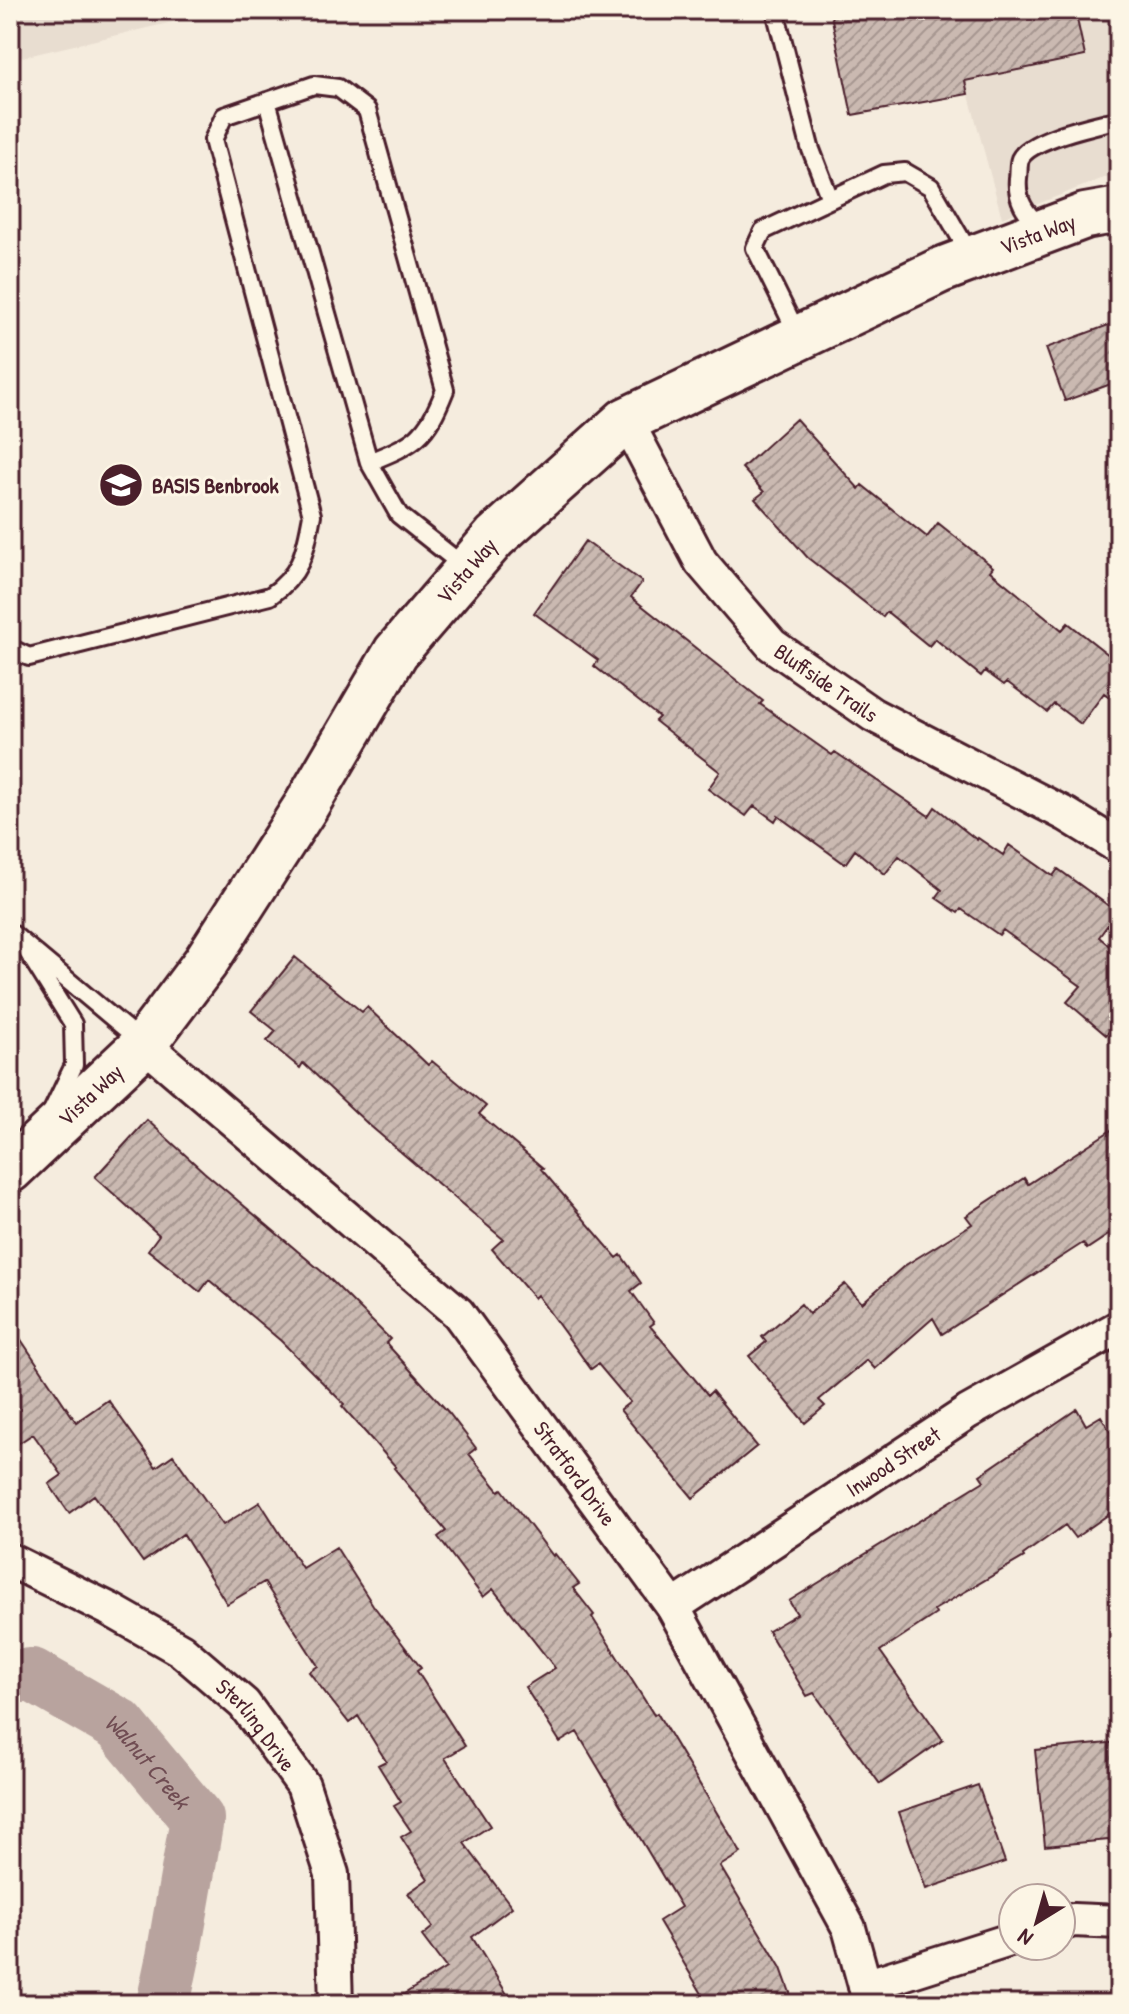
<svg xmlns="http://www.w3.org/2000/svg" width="1129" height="2014" viewBox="0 0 1129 2014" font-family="'Patrick Hand',sans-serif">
  <defs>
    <pattern id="building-hatch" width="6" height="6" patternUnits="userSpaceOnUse" patternTransform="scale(2)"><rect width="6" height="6" fill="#cab9b1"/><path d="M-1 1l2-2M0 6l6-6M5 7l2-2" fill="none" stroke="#a69690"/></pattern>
  </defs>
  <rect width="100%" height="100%" fill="#f5ecde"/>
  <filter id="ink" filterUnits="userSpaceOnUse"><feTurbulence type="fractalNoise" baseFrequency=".0125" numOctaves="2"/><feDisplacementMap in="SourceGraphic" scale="16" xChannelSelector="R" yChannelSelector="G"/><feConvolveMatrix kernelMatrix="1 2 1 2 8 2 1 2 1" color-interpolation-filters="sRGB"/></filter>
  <g filter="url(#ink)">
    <!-- built -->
    <path fill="#e8ddd0" d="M 10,10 L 224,10 L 10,60 Z
      M 946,10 L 1119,10 L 1119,172 L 1002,218 Z"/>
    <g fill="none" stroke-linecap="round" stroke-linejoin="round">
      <!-- river -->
      <path stroke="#b8a39e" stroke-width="54" id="s1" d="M 10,1677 L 32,1675 L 119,1725 L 197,1819 L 173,1957 L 163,2004"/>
    </g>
    <!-- building -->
    <path fill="url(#building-hatch)" stroke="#4a1f2b" stroke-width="2" d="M 830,10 L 1075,10 L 1085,56 L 965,81 L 968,94 L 852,115 Z
      M 1114,323 L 1119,336 L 1119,381 L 1065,401 L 1046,348 Z
      M 796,419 L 859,489 L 862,485 L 927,537 L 938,523 L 993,567 L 990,571 L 1062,630 L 1068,623 L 1119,663 L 1119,705 L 1104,693 L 1081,724 L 1054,704 L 1047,712 L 1007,682 L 1004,685 L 985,671 L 981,676 L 935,639 L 929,646 L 887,612 L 883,617 L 808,558 L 755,499 L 764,492 L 742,468 Z
      M 585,541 L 642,582 L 631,597 L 763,701 L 760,704 L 832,755 L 835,752 L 929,816 L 935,807 L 977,840 L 978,838 L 1003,855 L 1009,845 L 1053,876 L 1058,869 L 1117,912 L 1099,937 L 1119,954 L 1119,1020 L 1106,1035 L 1067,1002 L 1081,986 L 1003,930 L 999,935 L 961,909 L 958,913 L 936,898 L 942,890 L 899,856 L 885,874 L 855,850 L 845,864 L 778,816 L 775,821 L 754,806 L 746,816 L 708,789 L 720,772 L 655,721 L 659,717 L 594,666 L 598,660 L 534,613 Z
      M 295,957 L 362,1012 L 367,1007 L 428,1065 L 432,1061 L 486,1106 L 479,1114 L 543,1168 L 541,1169 L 617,1258 L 621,1255 L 641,1283 L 631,1291 L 654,1323 L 650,1326 L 708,1395 L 712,1391 L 757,1446 L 693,1498 L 620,1410 L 630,1402 L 598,1364 L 591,1369 L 537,1295 L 534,1298 L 492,1249 L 503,1239 L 368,1124 L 303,1063 L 300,1068 L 267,1041 L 276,1031 L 251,1011 Z
      M 147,1120 L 204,1172 L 327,1276 L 390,1339 L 386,1343 L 449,1413 L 476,1448 L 469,1454 L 499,1491 L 502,1489 L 553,1556 L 555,1554 L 579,1584 L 573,1588 L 594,1615 L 592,1617 L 654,1715 L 657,1713 L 741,1853 L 720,1866 L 781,1968 L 794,2004 L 708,2004 L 659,1921 L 681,1907 L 577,1732 L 560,1742 L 525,1687 L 555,1668 L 493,1589 L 483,1597 L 438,1537 L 446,1531 L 394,1468 L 396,1467 L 342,1406 L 344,1404 L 281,1341 L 209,1280 L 200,1292 L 148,1250 L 159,1235 L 95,1177 Z
      M 1119,1125 L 1119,1228 L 1087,1249 L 1083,1243 L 942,1334 L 933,1318 L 875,1369 L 867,1360 L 819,1400 L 825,1406 L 805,1423 L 749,1356 L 766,1342 L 762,1337 L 801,1304 L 809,1314 L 845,1284 L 862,1303 L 904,1266 L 972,1224 L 966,1216 L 1024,1178 L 1028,1184 Z
      M 10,1323 L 76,1422 L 108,1400 L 156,1467 L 173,1455 L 223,1525 L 260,1502 L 302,1568 L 336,1547 L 373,1605 L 421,1668 L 417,1671 L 465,1746 L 445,1758 L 490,1826 L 464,1843 L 512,1907 L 472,1937 L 513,2004 L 388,2004 L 446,1968 L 422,1936 L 433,1927 L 408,1893 L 428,1879 L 401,1837 L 411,1831 L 394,1806 L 401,1802 L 378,1765 L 386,1761 L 358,1716 L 349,1723 L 309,1672 L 318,1666 L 264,1582 L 227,1604 L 183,1534 L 143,1562 L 94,1495 L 69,1513 L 49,1484 L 62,1475 L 33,1434 L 10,1449 Z
      M 1077,1409 L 1086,1425 L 1101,1416 L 1119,1446 L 1119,1507 L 1075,1538 L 1065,1525 L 1023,1555 L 1024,1557 L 934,1610 L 936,1614 L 880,1651 L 943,1740 L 880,1784 L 814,1693 L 807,1696 L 768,1631 L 797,1614 L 789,1601 L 984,1481 L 980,1475 Z
      M 1119,1742 L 1119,1839 L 1045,1846 L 1035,1750 Z
      M 978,1785 L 1005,1862 L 926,1889 L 899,1812 Z"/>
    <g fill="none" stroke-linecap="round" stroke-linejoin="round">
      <!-- lane casing -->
      <g stroke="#4a1f2b" stroke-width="22">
        <path id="lane" d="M 777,18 L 810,147 L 830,199
          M 267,101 L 369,462
          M 1041,227 C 1025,213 1016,200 1018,178 C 1019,173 1018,164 1020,159 C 1030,138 1097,125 1119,119
          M 798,335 L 755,248 L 763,231 L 884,174 L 905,172 L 931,187 L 971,256
          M 10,648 L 29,657 L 270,596 C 303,573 305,551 312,515 L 213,140 L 224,116 L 314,85 L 338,88 L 367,110 L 445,390 C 426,438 416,443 369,462 L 399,515 L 466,568
          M 10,932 L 144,1044
          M 21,941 L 73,1024 L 74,1065 L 52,1111"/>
      </g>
      <!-- street casing -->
      <g stroke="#4a1f2b" stroke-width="38">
        <g id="street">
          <path id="s2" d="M 626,420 L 701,562 L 772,645 L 873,715 L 1067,815 L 1119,847"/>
          <path id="s3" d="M 144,1044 L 458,1313 L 673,1607 L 849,1928 L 870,2004"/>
          <path id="s4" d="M 10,1560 L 109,1609 L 181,1650 L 244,1704 L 303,1785 L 332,1874 L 336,2004"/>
          <path id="s5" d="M 673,1607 L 968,1412 L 1119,1327"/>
          <path d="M 1061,1924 L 1073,1920 L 1119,1922"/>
          <path d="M 865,1986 L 1013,1939"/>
        </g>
      </g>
      <!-- secondary casing -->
      <g stroke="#4a1f2b" stroke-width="50">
        <g id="secondary">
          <path id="s6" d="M 10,1170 L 144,1044 L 205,963 L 306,806 L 396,652 L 495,537 L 626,420 L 941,270 L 1085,216 L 1119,210"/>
        </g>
      </g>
      <!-- lane -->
      <use href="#lane" stroke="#fcf5e5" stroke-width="16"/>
      <!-- street -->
      <use href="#street" stroke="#fcf5e5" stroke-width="32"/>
      <!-- secondary -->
      <use href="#secondary" stroke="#fcf5e5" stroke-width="44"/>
    </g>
  </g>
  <!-- icons -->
  <defs>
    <g id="school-disc" transform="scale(2.3)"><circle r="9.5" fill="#4a1f2b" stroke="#fcf5e5"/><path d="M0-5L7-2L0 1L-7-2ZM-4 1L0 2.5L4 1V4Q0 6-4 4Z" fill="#fff"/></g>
  </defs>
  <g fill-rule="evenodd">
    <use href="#school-disc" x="121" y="485"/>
  </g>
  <g text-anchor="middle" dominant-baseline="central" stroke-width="6" stroke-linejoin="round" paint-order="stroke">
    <!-- street labels -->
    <g font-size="22" fill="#4a1f2b" stroke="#fcf5e5">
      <text stroke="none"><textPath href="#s6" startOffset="1430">Vista Way</textPath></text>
      <text stroke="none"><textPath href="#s6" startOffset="758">Vista Way</textPath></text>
      <text stroke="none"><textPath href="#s2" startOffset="336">Bluffside Trails</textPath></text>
      <text stroke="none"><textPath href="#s6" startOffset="110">Vista Way</textPath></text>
      <text stroke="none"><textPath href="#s5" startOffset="264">Inwood Street</textPath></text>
      <text stroke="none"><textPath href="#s3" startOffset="612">Stratford Drive</textPath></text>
      <text stroke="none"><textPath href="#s4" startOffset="300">Sterling Drive</textPath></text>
    </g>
    <!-- poi labels -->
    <g font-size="22" font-weight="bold" fill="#4a1f2b" stroke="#fcf5e5" text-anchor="start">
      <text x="152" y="485">BASIS Benbrook</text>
    </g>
    <!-- water labels -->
    <g font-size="24" font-style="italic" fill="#704d53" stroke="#fcf5e5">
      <text stroke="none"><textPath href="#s1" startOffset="168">Walnut Creek</textPath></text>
    </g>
  </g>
  <!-- margin -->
  <rect width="1129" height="2014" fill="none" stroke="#fcf5e5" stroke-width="40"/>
  <rect x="20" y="20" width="1089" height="1974" fill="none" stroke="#4a1f2b" stroke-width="3" filter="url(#ink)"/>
  <!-- north arrow -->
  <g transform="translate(1037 1922) rotate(217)"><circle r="38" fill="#fcf5e5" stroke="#b59f9b" stroke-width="2"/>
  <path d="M0-6L14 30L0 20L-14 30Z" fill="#4a1f2b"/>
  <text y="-12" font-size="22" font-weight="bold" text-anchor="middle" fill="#4a1f2b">N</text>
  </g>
</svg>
